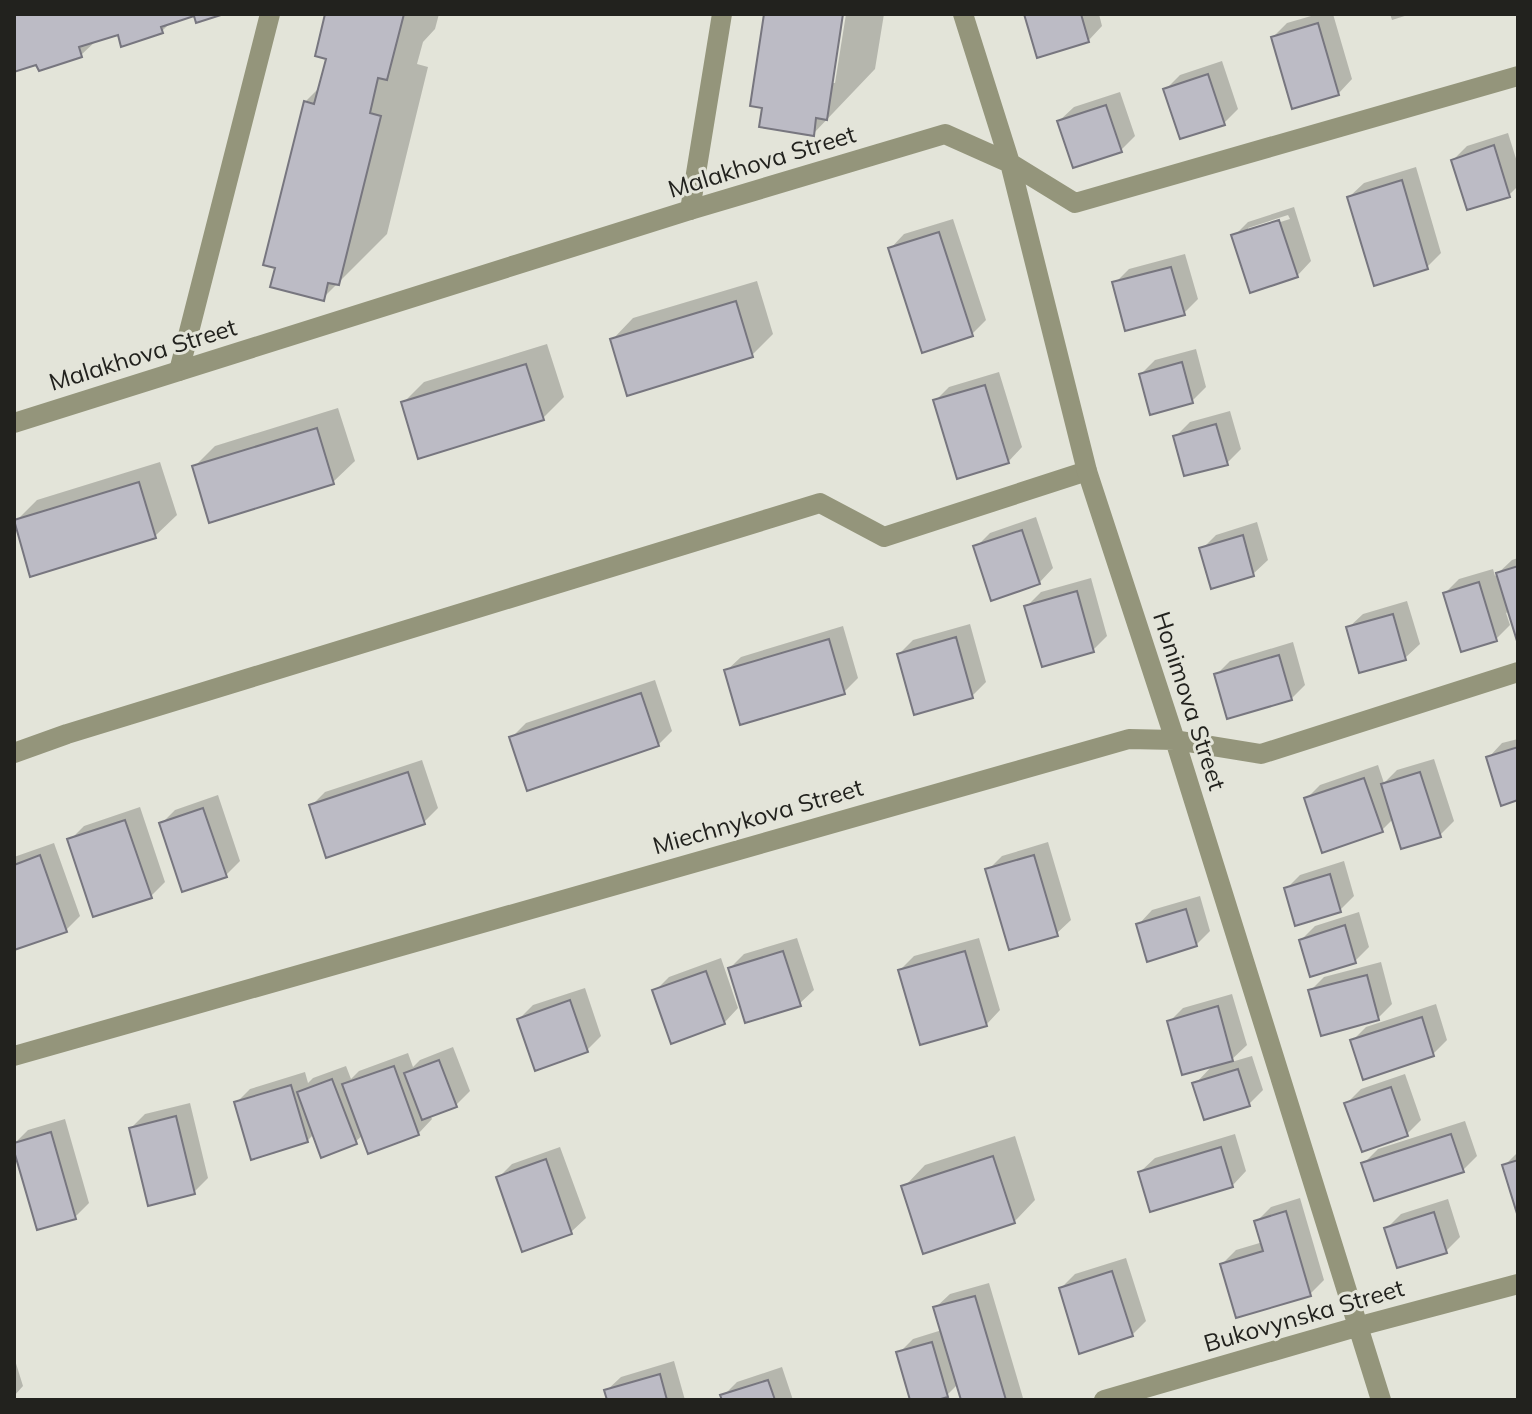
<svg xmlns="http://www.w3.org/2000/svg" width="1532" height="1414" font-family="Mulish,sans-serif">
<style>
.shadow{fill:#0003;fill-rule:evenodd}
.building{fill:#bcbbc5;stroke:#77767f;stroke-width:2}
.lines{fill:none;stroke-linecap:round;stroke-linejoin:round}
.lane{stroke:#94957b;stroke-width:20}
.street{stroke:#94957b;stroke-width:20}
.labels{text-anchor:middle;stroke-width:6;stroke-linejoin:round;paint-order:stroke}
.street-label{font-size:24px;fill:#22221e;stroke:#e3e4d9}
</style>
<rect width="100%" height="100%" fill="#e3e4d9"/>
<path class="shadow" d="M14,14H195L172,21L162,31L119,33L97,40L81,55L38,62L14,69Z
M327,14H439L435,29L423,42L417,64L428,67L387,234L323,298L305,102L321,86L328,58Z
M766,14H841L831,83H835L846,14H884L875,69L813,134L764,106Z
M1026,14H1099L1102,26L1088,41Z
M1318,14H1333L1352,79L1338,94L1273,37L1287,23Z
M1390,14H1411L1392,20Z
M1222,61L1238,109L1224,123L1166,89L1180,75Z
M1120,92L1135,136L1121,150L1059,121L1074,107Z
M1508,133L1518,165V186L1509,195L1453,160L1467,146Z
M1416,167L1441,253L1427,267L1349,197L1364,183Z
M1294,207L1311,261L1297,276L1234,236L1248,222ZM1288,215L1290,219L1248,232V228Z
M953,219L986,320L972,334L890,249L904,234Z
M1185,254L1198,299L1184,313L1115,283L1129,269Z
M757,281L773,334L752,355L612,340L633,318Z
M547,344L564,397L543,418L403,403L424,382Z
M1196,349L1206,387L1192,401L1141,374L1155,360Z
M999,372L1022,447L1008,462L935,401L949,387Z
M338,408L355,461L333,482L194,467L215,446Z
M1230,411L1241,449L1227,463L1176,436L1190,422Z
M160,462L177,515L155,536L16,521L37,500Z
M1036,517L1053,568L1039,583L976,547L990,533Z
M1257,522L1268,560L1253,574L1202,549L1216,535Z
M1518,558V636L1510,611L1506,613L1510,625L1496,639L1445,593L1459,579L1493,569L1495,576L1512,560Z
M1091,578L1107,636L1093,650L1027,606L1041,592Z
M1407,601L1420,644L1405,658L1360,670L1348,628L1363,614Z
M970,624L986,682L972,696L899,654L913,640Z
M843,626L858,678L844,692L726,671L741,657Z
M1293,642L1305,685L1291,699L1216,675L1230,661Z
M655,680L672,731L658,745L512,737L526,723Z
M1518,739V798L1488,758L1502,743Z
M1434,759L1454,821L1440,835L1394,818L1381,831L1306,799L1320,785L1378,765L1384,783L1397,770Z
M422,760L438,808L424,822L311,806L325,792Z
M218,795L240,861L226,875L161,824L175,810Z
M140,807L165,882L151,896L70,840L84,826Z
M1048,842L1071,920L1056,934L988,870L1002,856Z
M54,843L80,916L66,930L14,948V857Z
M1344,861L1354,896L1340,910L1286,889L1300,875Z
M1200,896L1210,931L1196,945L1138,925L1152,910Z
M1359,912L1369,947L1355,961L1301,940L1315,926Z
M797,938L814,990L799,1004L730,968L744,954Z
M979,938L1000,1010L986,1025L900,970L914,956Z
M721,958L738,1008L724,1023L655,991L669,977Z
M1381,962L1392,1004L1378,1018L1310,991L1324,977Z
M585,988L601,1036L587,1050L519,1019L533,1005Z
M1232,994L1247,1045L1228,1063L1252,1056L1263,1090L1249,1104L1195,1084L1214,1064L1169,1022L1183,1008Z
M1436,1004L1447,1040L1433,1054L1352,1041L1366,1027Z
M453,1047L470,1091L456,1105L430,1115L432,1119L418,1134L363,1135L355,1142L314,1134L307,1141L236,1103L250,1089L305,1072L308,1083L313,1078L346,1066L351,1079L359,1071L408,1053L413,1067L420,1060Z
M1405,1074L1421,1120L1407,1134L1347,1103L1361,1089Z
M190,1103L208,1178L194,1192L131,1128L145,1114Z
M65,1119L89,1203L75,1217L14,1144L28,1130Z
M1465,1121L1477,1156L1462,1171L1364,1163L1378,1149Z
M1235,1134L1246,1171L1232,1186L1140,1172L1155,1158Z
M1015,1136L1035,1200L1014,1222L904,1187L925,1165Z
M560,1147L586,1218L571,1232L498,1178L512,1164Z
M1518,1152V1211L1504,1166Z
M1300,1198L1324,1280L1310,1294L1222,1264L1236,1250L1263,1242L1257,1221L1271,1207Z
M1448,1199L1460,1237L1446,1251L1387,1228L1401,1214Z
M1126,1258L1146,1321L1132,1335L1061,1288L1075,1274Z
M989,1283L1023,1398L1021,1400H963L958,1384L947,1395L930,1400H912L899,1353L913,1339L942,1330L935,1308L950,1294Z
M14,1357L23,1386L14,1396Z
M674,1361L685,1400H609L606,1391L621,1377Z
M782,1367L793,1400H724L723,1396L737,1382Z"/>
<path class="building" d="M14,14H224L196,23L194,16L161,27L163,33L121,47L118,35L79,47L82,57L39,71L36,65L14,72Z
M325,14H404L387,80L378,78L370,113L381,116L339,285L328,283L324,301L270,287L275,268L263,265L304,101L314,104L326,59L315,56Z
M764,14H843L827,120L816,118L814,136L759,127L762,108L750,106Z
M1024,14H1081L1089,42L1037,58Z
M1318,23L1339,95L1292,109L1271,37Z
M1208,74L1225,125L1180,139L1163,89Z
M1106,105L1122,152L1073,168L1057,121Z
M1494,145L1510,197L1467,210L1451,160Z
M1402,180L1428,269L1374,286L1347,197Z
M1279,220L1298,277L1250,293L1231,235Z
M939,232L973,336L922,353L888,248Z
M1171,267L1185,315L1125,331L1112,282Z
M736,301L753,357L627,396L610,339Z
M1182,362L1193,403L1150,415L1139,374Z
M526,364L544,420L418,459L401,402Z
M985,385L1009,463L957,479L933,400Z
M1216,424L1228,465L1184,476L1173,436Z
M317,428L334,484L209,523L192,466Z
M139,482L156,538L30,577L14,520Z
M1022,530L1040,584L991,601L973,546Z
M1243,535L1254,576L1211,589L1199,548Z
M1518,566V641H1517L1496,573Z
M1479,582L1497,641L1461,652L1443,593Z
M1077,591L1094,652L1042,667L1024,606Z
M1393,614L1406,660L1359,673L1346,627Z
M956,637L973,698L914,715L897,654Z
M829,639L845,694L740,725L724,670Z
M1279,655L1292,700L1227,719L1214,674Z
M641,693L659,746L527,791L509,737Z
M1518,747V800L1501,806L1486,757Z
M408,772L425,824L326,858L309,805Z
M1420,772L1441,837L1401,849L1381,784Z
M1364,778L1383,832L1322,853L1304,798Z
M203,808L227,877L182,892L159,823Z
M125,820L152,898L93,917L67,839Z
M40,855L67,932L14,950V865Z
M1034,855L1058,936L1009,950L985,869Z
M1330,874L1341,912L1295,926L1284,888Z
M1186,909L1197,946L1147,962L1136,924Z
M1345,925L1356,963L1310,977L1299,940Z
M783,951L801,1006L745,1023L728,968Z
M965,951L987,1026L920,1045L898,970Z
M706,971L725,1024L671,1044L652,990Z
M1367,975L1379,1020L1321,1036L1308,990Z
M570,1000L588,1052L535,1071L517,1019Z
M1218,1006L1233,1061L1182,1075L1167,1021Z
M1422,1017L1434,1056L1363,1080L1350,1040Z
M439,1060L457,1107L422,1120L404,1073Z
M394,1066L419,1135L368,1154L342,1084Z
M1238,1069L1250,1106L1204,1120L1192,1083Z
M332,1079L357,1144L321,1158L297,1092Z
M291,1085L308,1142L251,1160L234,1102Z
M1391,1087L1408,1136L1362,1152L1344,1103Z
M176,1116L195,1194L148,1206L129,1128Z
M51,1132L76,1219L37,1230L14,1151V1143Z
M1451,1134L1464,1172L1374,1201L1361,1163Z
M1221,1147L1233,1187L1150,1212L1138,1172Z
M993,1156L1015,1223L923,1254L901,1186Z
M546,1159L572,1234L522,1252L496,1177Z
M1518,1160V1217L1502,1165Z
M1286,1211L1311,1296L1236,1318L1220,1264L1263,1251L1254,1221Z
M1434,1212L1447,1253L1397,1268L1384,1228Z
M1112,1271L1133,1336L1079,1354L1059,1288Z
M975,1296L1006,1400H961L933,1307Z
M932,1342L948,1397L937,1400H910L896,1352Z
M660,1374L667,1400H607L604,1390Z
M768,1380L775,1400H722L720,1395Z"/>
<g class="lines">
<path class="lane" d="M690,210L722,14
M179,371L270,14
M14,753L67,734L820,503L884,537L1087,471"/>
<path class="street" d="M963,14L1010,163L1087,471L1175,740L1381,1400
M14,423L690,210L945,134L1010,163L1075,203L1518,76
M14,1056L1129,739L1175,740L1261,754L1518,672
M1104,1400L1360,1326L1518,1284"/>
</g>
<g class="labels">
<g class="street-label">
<text transform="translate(762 162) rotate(-17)" y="8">Malakhova Street</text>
<text transform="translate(143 355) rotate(-17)" y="8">Malakhova Street</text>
<text transform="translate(1189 701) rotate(72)" y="8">Honimova Street</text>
<text transform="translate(758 817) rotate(-16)" y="8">Miechnykova Street</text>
<text transform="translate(1304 1316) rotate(-16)" y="8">Bukovynska Street</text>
</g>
</g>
<rect width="1532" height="1414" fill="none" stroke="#22221e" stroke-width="32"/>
</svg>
